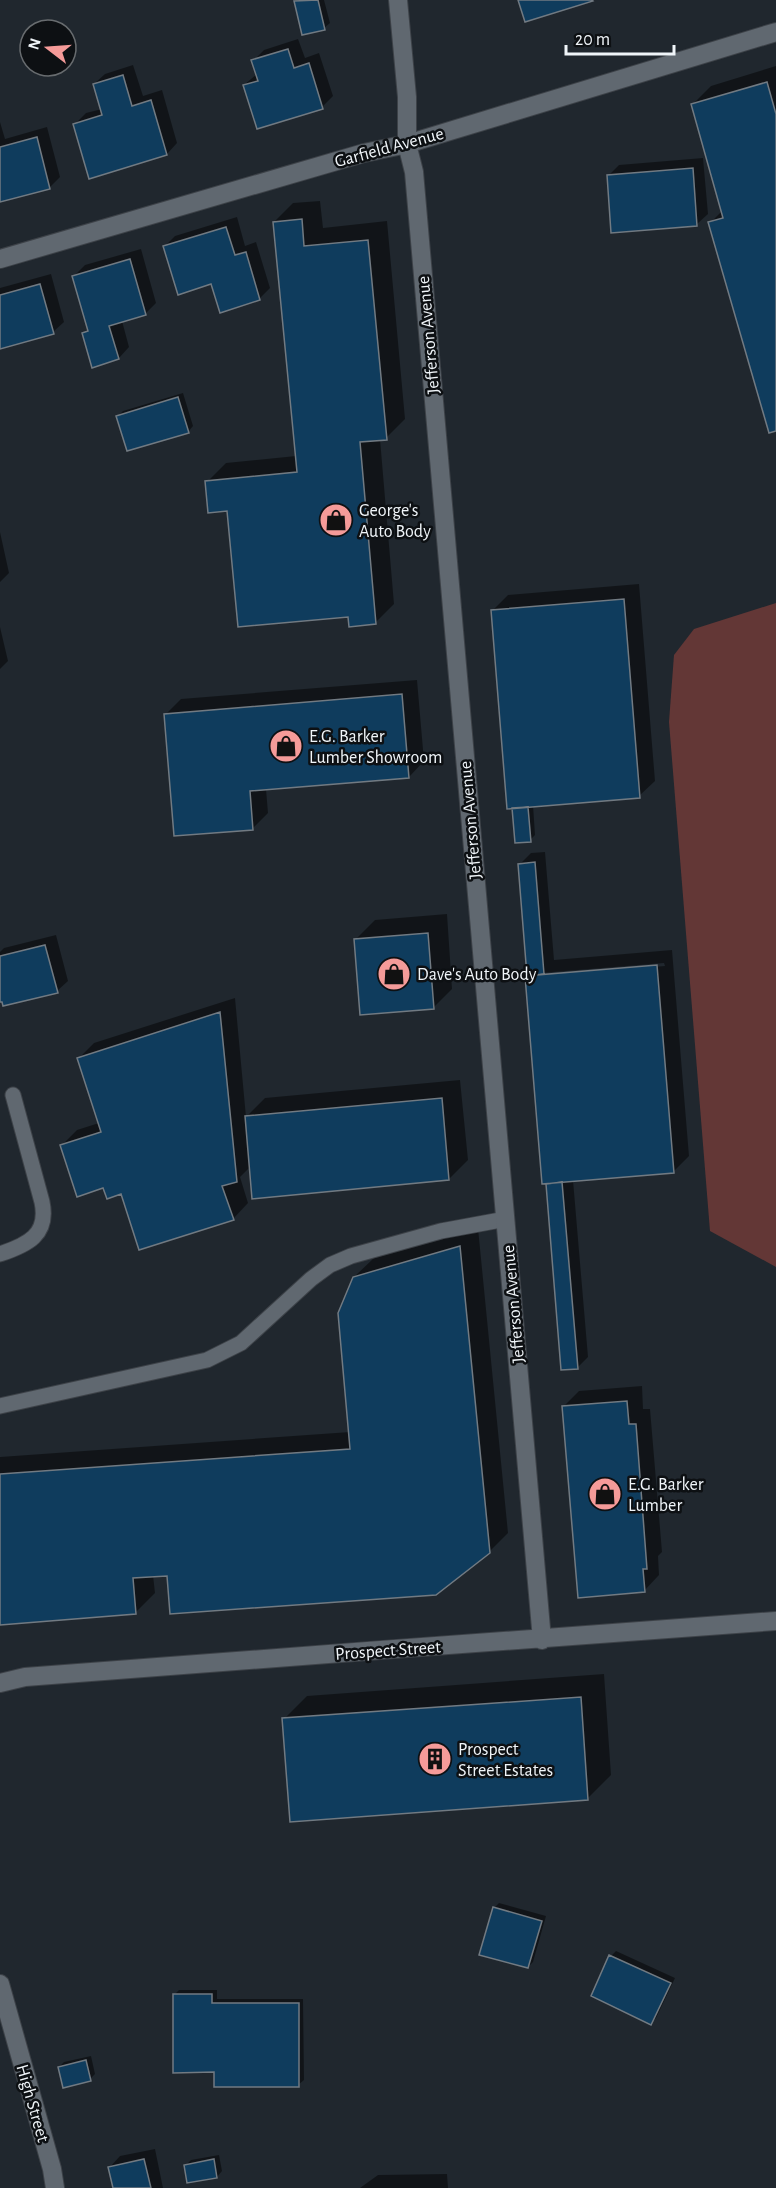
<svg xmlns="http://www.w3.org/2000/svg" width="776" height="2188" font-family="'Alegreya Sans',sans-serif">
<style>
.green{fill:#633736}
.shadow{fill:#0007;fill-rule:evenodd}
.building{fill:#0f3c5d;stroke:#717a82;stroke-width:1.5}
.lines{fill:none;stroke-linecap:round;stroke-linejoin:round}
.lane-casing{stroke:#3d4248;stroke-width:17}
.street-casing{stroke:#3d4248;stroke-width:20}
.lane{stroke:#606870;stroke-width:15}
.street{stroke:#606870;stroke-width:18}
.labels{text-anchor:middle;stroke-width:5;stroke-linejoin:round;paint-order:stroke}
.street-label{font-size:18px;fill:#f0f5f9;stroke:#0d1013}
.poi-label{font-size:18px;fill:#f0f5f9;stroke:#0d1013;text-anchor:start}
</style>
<rect width="100%" height="100%" fill="#20272e"/>
<path class="green" d="M776,603V1267L710,1231L669,722L674,655L694,629Z"/>
<path class="shadow" d="M297,0H324L330,23L324,28L296,1Z
M298,39L305,58L319,53L333,96L322,107L244,85L257,74L253,61L264,50Z
M133,65L143,96L162,90L177,143L167,154L75,124L86,113L102,109L94,84L105,74Z
M776,66V429L710,223L723,210L692,105L711,86Z
M0,122L5,139L47,127L60,177L50,187L0,200Z
M703,158L708,214L697,224L608,176L619,165Z
M320,201L323,228L387,221L405,419L386,438L380,439L394,604L375,623L349,615L228,509L207,482L226,463L296,456L274,222L293,203Z
M237,217L245,246L256,242L270,288L259,299L212,282L165,246L175,236Z
M141,249L156,303L146,313L122,321L129,347L119,358L84,333L89,328L74,276L85,265Z
M51,274L64,322L53,332L0,348V288Z
M183,393L193,426L188,432L118,416L123,411Z
M0,532L9,573L0,582Z
M639,584L655,781L639,796L533,805L535,835L530,840L493,610L508,595Z
M0,627L8,661L0,669Z
M417,680L424,761L409,777L266,789L268,813L253,828L165,715L181,699Z
M545,852L554,960L672,950L689,1156L674,1171L573,1180L588,1357L577,1368L548,1184L550,1182L528,975L520,864L531,853ZM664,963L665,966L541,976V973Z
M447,914L452,989L433,1008L356,939L375,920Z
M56,935L68,981L57,991L0,1001V952L4,948Z
M235,998L246,1117L265,1098L460,1080L468,1160L449,1179L251,1166L240,1177L248,1203L233,1219L121,1192L104,1186L62,1145L77,1130L99,1123L79,1058L94,1043Z
M478,1228L508,1533L489,1552L153,1575L155,1593L136,1612L0,1624V1457L350,1432L354,1277L374,1258Z
M642,1386L643,1409H650L662,1552L658,1556L659,1575L644,1591L564,1406L579,1391Z
M604,1674L611,1775L587,1799L284,1719L307,1696Z
M499,1903L546,1916L533,1962L528,1967L494,1908Z
M616,1951L675,1978L656,2018L651,2023L611,1956Z
M179,1990H217V1999H303L304,2080L298,2085L216,2071L174,1995Z
M91,2056L95,2074L90,2079L59,2067L64,2062Z
M155,2149L163,2188H114L110,2167L120,2156Z
M219,2155L222,2171L217,2177L186,2165L191,2160Z
M447,2174L448,2188H360L378,2175Z"/>
<path class="building" d="M318,0L325,30L302,35L294,1Z
M518,0H592L593,1L525,22Z
M288,49L294,68L309,63L323,109L257,129L243,85L258,81L251,60Z
M123,75L132,106L151,100L167,155L89,179L73,124L102,115L93,84Z
M767,82L776,114V431L769,433L708,222L723,218L691,104Z
M37,137L50,189L0,202V147Z
M693,168L697,226L611,233L607,175Z
M302,219L304,246L368,240L387,440L360,442L376,624L349,627L348,617L238,627L227,511L208,513L205,481L297,472L273,222Z
M226,227L235,255L246,252L260,300L220,313L211,284L178,295L163,246Z
M130,259L146,315L109,326L119,359L92,368L82,333L88,331L72,276Z
M40,284L54,334L0,349V295Z
M178,397L189,433L127,451L116,416Z
M624,599L640,798L507,809L491,610Z
M402,694L409,778L250,791L253,830L174,836L164,714Z
M528,807L531,842L515,843L512,808Z
M535,862L544,974L527,976L518,864Z
M428,933L434,1009L360,1015L354,939Z
M45,945L58,993L3,1006L2,1002H0V956Z
M657,965L674,1173L542,1184L525,976Z
M220,1012L237,1182L222,1186L234,1220L139,1250L121,1194L107,1199L103,1188L77,1197L60,1145L101,1132L77,1058Z
M442,1098L449,1180L252,1199L245,1116Z
M562,1182L578,1369L561,1370L546,1184Z
M460,1246L490,1553L436,1595L170,1614L167,1576L133,1578L136,1614L0,1625V1474L350,1449L338,1313L353,1277Z
M627,1401L629,1424H636L647,1569H643L645,1592L578,1598L562,1406Z
M581,1697L588,1800L290,1822L282,1718Z
M493,1907L542,1921L528,1968L479,1955Z
M609,1955L671,1983L651,2025L591,1996Z
M173,1994H212V2003H299V2087H214V2072L173,2073Z
M86,2060L91,2081L63,2088L58,2067Z
M144,2159L151,2188H113L108,2167Z
M214,2159L217,2178L187,2183L184,2165Z"/>
<g class="lines">
<g class="lane-casing">
<path id="lane" d="M0,1254C27,1245 49,1235 42,1202L13,1095
M0,1406L207,1360L241,1343L311,1279L330,1265L351,1256L441,1231L506,1219"/>
</g>
<g class="street-casing">
<path id="street" d="M398,0L407,97V144L414,172L542,1640
M0,259L364,153L407,144L776,32
M0,1683L25,1677C275,1657 526,1640 776,1621
M0,1984L52,2169L55,2188"/>
</g>
<use href="#lane" class="lane"/>
<use href="#street" class="street"/>
</g>
<defs>
<g id="shop-disc" transform="scale(1.725)"><circle r="9.5" fill="#f59b99" stroke="#0d1013"/><path d="M-5-2.5h2.3a2.7 3.5 0 0 1 5.4 0H5L5.5 6h-11ZM-1.5-2.5h3a1.5 2.3 0 0 0-3 0Z" fill="#111"/></g>
<g id="building-disc" transform="scale(1.725)"><circle r="9.5" fill="#f59b99" stroke="#0d1013"/><path d="M-4-6H4V6H1V3H-1V6H-4ZM-2.5-4.3h1.7v1.8h-1.7ZM.8-4.3h1.7v1.8H.8ZM-2.5-1h1.7V.8h-1.7ZM.8-1h1.7V.8H.8Z" fill="#111"/></g>
</defs>
<g fill-rule="evenodd">
<use href="#shop-disc" x="336" y="520"/>
<use href="#shop-disc" x="286" y="746"/>
<use href="#shop-disc" x="394" y="974"/>
<use href="#shop-disc" x="605" y="1494"/>
<use href="#building-disc" x="435" y="1759"/>
</g>
<g class="labels">
<g class="street-label">
<text transform="translate(389 147) rotate(-15)" y="6">Garfield Avenue</text>
<text transform="translate(428 335) rotate(-95)" y="6">Jefferson Avenue</text>
<text transform="translate(470 820) rotate(-95)" y="6">Jefferson Avenue</text>
<text transform="translate(513 1304) rotate(-95)" y="6">Jefferson Avenue</text>
<text transform="translate(388 1650) rotate(-4)" y="6">Prospect Street</text>
<text transform="translate(33 2103) rotate(74)" y="6">High Street</text>
</g>
<g class="poi-label">
<text x="359" y="516">George's<tspan x="359" dy="21">Auto Body</tspan></text>
<text x="309" y="742">E.G. Barker<tspan x="309" dy="21">Lumber Showroom</tspan></text>
<text x="417" y="980">Dave's Auto Body</text>
<text x="628" y="1490">E.G. Barker<tspan x="628" dy="21">Lumber</tspan></text>
<text x="458" y="1755">Prospect<tspan x="458" dy="21">Street Estates</tspan></text>
</g>
</g>
<g transform="translate(48 48) rotate(287)"><circle r="28" fill="#0d1013" stroke="#686c6f" stroke-width="1.5"/>
<path d="M0-4.5L10 22L0 15L-10 22Z" fill="#f59b99"/>
<text y="-9" font-size="16" font-weight="bold" text-anchor="middle" fill="#f0f5f9">N</text>
</g>
<path d="M566 45v9h108v-9" fill="none" stroke="#f0f5f9" stroke-width="3"/>
<text x="575" y="45" font-size="18" fill="#f0f5f9" stroke="#0d1013" stroke-width="4.5" paint-order="stroke">20 m</text>
</svg>
